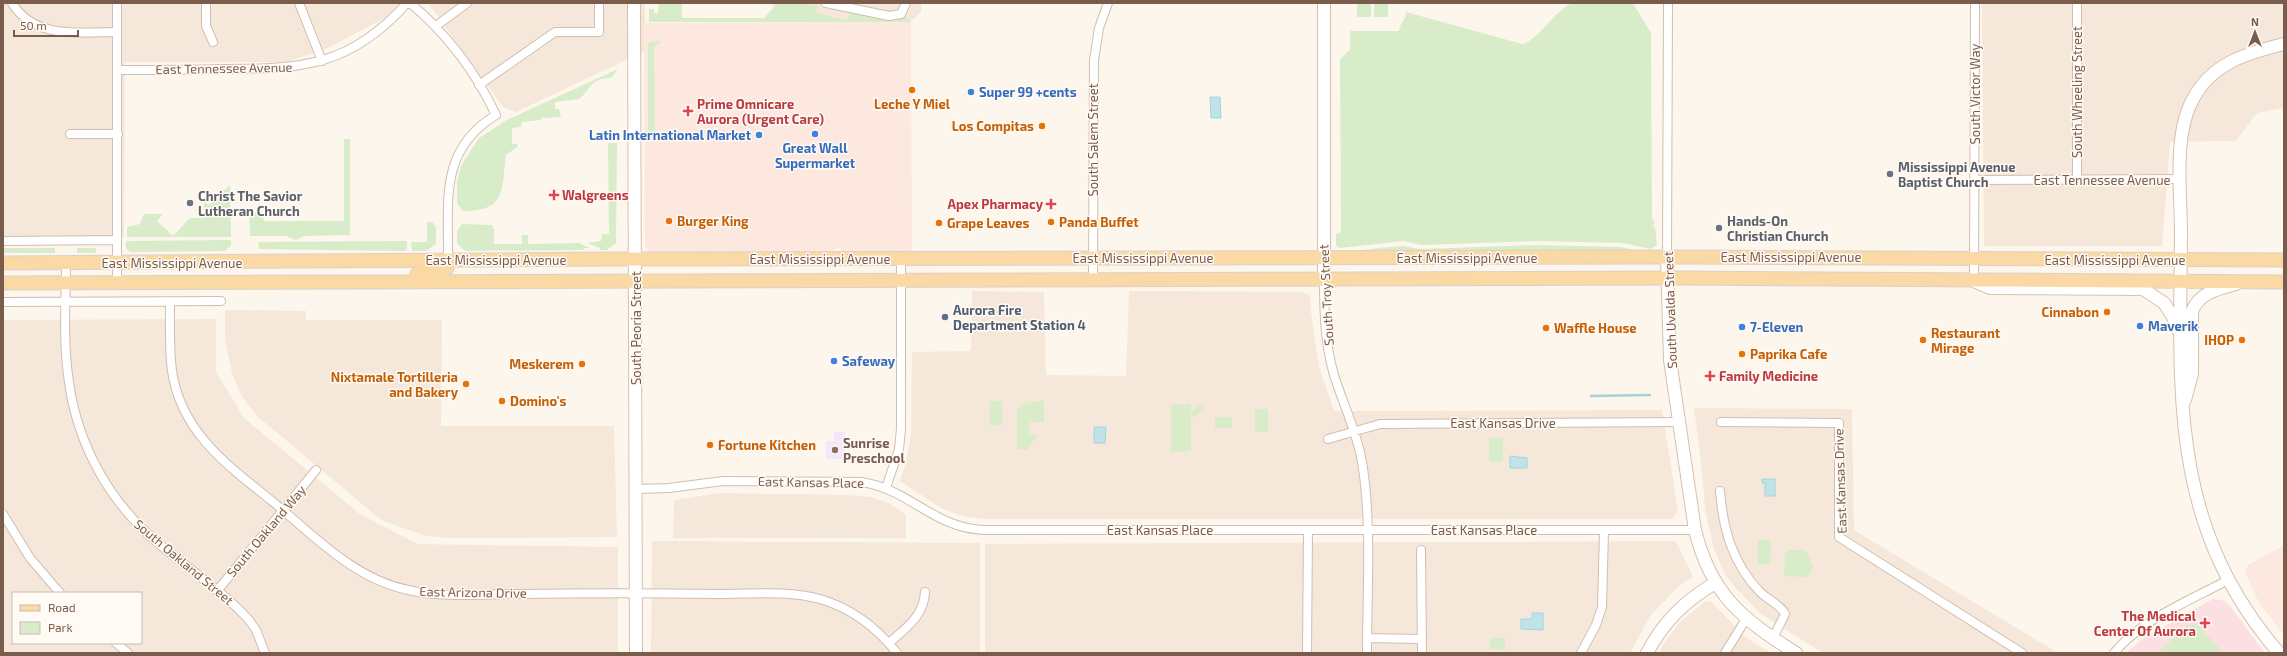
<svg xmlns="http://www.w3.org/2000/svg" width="2287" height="656" font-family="'Exo 2',sans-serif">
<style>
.residential{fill:#f5e8da;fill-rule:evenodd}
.commercial{fill:#fde8e0}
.education{fill:#f3e8fa}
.medical{fill:#fbdfe3}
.green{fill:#d8ecc9}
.water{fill:#bfe3e8;stroke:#a5d3da}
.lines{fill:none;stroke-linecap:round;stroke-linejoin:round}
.stream{stroke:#a5d3da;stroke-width:2.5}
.street-casing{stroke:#d1beb0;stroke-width:10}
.secondary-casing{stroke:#d6c0b0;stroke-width:14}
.primary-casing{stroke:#dad1cd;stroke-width:15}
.street{stroke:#fff;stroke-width:8}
.secondary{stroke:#fff;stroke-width:12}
.primary{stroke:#fbd9a5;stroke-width:13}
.food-dot{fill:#e8710a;stroke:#fffaf3;stroke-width:1.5}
.shop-dot{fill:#3f7fe0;stroke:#fffaf3;stroke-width:1.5}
.health-dot{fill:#e0444e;stroke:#fffaf3;stroke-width:1.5}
.worship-dot{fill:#6b7280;stroke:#fffaf3;stroke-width:1.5}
.service-dot{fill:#5c6f8a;stroke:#fffaf3;stroke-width:1.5}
.education-dot{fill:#8d6e63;stroke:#fffaf3;stroke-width:1.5}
.labels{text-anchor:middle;stroke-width:3;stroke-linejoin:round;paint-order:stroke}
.street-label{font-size:13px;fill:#7a5c4d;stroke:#fffaf3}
.shop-label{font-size:13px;font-weight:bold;fill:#366cbe;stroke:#fffaf3;text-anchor:start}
.health-label{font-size:13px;font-weight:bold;fill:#be3a42;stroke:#fffaf3;text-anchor:start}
.food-label{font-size:13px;font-weight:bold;fill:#c56008;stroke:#fffaf3;text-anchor:start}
.worship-label{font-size:13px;font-weight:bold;fill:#5b616d;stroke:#fffaf3;text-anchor:start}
.service-label{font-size:13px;font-weight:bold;fill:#4e5e75;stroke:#fffaf3;text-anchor:start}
.education-label{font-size:13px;font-weight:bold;fill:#785e54;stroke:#fffaf3;text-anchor:start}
</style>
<rect width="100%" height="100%" fill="#fdf6ec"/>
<path class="residential" d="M3,3H413L324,50L286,62H125L124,237L3,236Z
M428,3H645V51L516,112L503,107Z
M773,3H921V12L911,21L774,22Z
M1982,3H2284V108L2257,113L2236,141L2170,142L2162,246H1984Z
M972,291L1044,292L1046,375L1126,376L1129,291L1302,292L1310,295L1311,312L1319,367L1334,411L1662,410L1678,511L1672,519H983L962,516L941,508L900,481L905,466L911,434L912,352L971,351Z
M225,310L306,311V320H442L441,426H614L617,537L450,538L427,536L402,528L380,519L257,416L242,397L232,374L225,339Z
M216,319V372L244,418L361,515L418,544L618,547V653H3V320ZM13,593H141V643H13Z
M1694,408L1852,409L1854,530L2058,653H1823L1761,614L1734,586L1725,574L1714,549L1705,510L1702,470Z
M720,493L848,495L870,497L889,503L906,515V538H673L674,500Z
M652,541L980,543V653H651Z
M1676,541L1693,577L1680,585L1650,616L1630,653H985V544Z
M1706,601L1712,602L1744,636L1771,653H1659L1664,643L1681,621Z"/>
<path class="commercial" d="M911,22L912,253H842L841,248L834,249L833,253H726L725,251H714V253H654L647,250L645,246L644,23Z
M2284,545V635L2259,603L2245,573L2248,565Z"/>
<path class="education" d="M834,432H845V459H826V441H834Z"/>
<path class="medical" d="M2213,599L2225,601L2230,606L2265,653H2126L2145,637Z"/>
<path class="green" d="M659,3L682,4V18H764L776,5V3H798L818,6L816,13L848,20L850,13L892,20L905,17L912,22H649V9H654V13H658Z
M1572,3H1633L1651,33L1652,218L1655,223L1652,226L1655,227L1657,245L1651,249L1623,243L1537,241L1421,245L1403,241L1340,248L1336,246V234L1341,232L1340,59L1350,50V31H1399C1399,24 1406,21 1406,12L1522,44C1538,41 1552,13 1572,3Z
M1357,4H1371V17H1357Z
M1374,4H1388V17H1374Z
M660,40V43L654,47L655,132L648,133V43Z
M618,69L611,78C588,79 593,88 579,99L555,102V109H559L561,117L542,118L541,120L522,122L521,127L512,128V144H518L517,147L506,155C501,191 507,211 463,211L457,203V181L462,164L479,138L507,120Z
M344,139H350V235L304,236L296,240L286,236H250L249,213H262L264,221H344Z
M608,143H617L616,243L608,249L609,250H600V248L587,243L601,241L602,234H609Z
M230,185L231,237H127V227L140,224L144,214H163L157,221L173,236L190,218H204V202L209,205Z
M427,222H432L436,227V244L426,251H412L411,242H427Z
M462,224L492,225L494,229V244H522V235H528V244L579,243L590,248H584V250L465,251L457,243V231Z
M231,240V246L225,251L130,252L126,248V241Z
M407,241V249L405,251L259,249L258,242Z
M1536,245L1621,247L1638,251L1422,252L1421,250L1420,251L1349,252C1367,249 1385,247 1403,246C1408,246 1415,249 1421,249Z
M3,248H55V253H3Z
M77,248H95L97,250L95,253H77Z
M1044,400V422H1030L1029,433L1037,436L1027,450L1017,449V410L1025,404Z
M990,401H1002V425H990Z
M1191,404V413L1199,404L1204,408L1195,417L1191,414V451L1171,452V405Z
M1255,409H1268V432H1255Z
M1215,417H1232V428H1215Z
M1489,438H1503V462H1489Z
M1758,540H1771L1770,565L1758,564Z
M1789,550H1804L1808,554L1813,567L1807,577L1784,576L1785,554Z
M2197,624L2224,653H2158L2186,626Z
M1490,638H1505V649H1490Z"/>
<path class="water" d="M1210,97H1220L1221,118H1211Z
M1094,427H1106L1105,443H1094Z
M1510,456L1527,458V468H1510Z
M1762,479H1775V496H1765V483H1762Z
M1532,613H1543V630L1521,629V619H1532Z"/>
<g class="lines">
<path class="stream" d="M1591,396L1650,395"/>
<g class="street-casing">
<path id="street" d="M12,3C35,40 80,32 117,32
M117,3V283
M206,3V26L213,42
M299,3L322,61
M410,3C446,33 476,73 496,115C438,150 449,202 448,260
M826,3L889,16L901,14L906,3
M2077,3V180
M436,26L467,3
M117,70C153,70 188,70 224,69C303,69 351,66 407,3
M479,85L555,32H599V3
M70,134H118
M1975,180L2181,179
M3,241L117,240
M1667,257L1668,3
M66,263C66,300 63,338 68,375C75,437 104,494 150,536C182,565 220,588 249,620L256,630L265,653
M1093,279L1094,60L1099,28L1108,3
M1324,279C1324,312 1325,344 1334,375C1343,404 1357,432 1362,462C1372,521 1367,593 1367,653
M1974,281L1975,3
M3,302L221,301
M170,302C170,325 169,348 172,371C181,432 227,465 272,501C313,535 354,579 408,590C444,598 482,594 518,594C585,593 652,593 719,594C752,594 788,590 820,599C851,608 877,628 897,653
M1721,422L1839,423V537L2022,653
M1328,439L1380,424L1680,422
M886,488L899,449L901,429V259
M637,489L669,488L723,481L861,482C910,489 933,528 984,530H1695
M1720,491C1723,530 1733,564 1760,592C1767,599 1782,606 1785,614L1773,638
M3,514L30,558L60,593
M1421,550L1422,653
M217,591L316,470
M1367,638L1420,639
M116,643L128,653
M889,643C906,628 924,616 925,592
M1307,653L1308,530
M1581,653L1596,625L1602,607L1604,530
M1725,653L1746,619
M2114,653C2142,619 2189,601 2228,580"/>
</g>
<g class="secondary-casing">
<path id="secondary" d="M634,3L636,653
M1667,257L1670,360L1695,530C1711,595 1742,619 1796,653
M1324,279V3
M1974,281L1990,288L2143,289L2164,303L2173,317L2178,330
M2185,400L2192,374V311C2200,292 2218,289 2236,284
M1647,653C1664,621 1685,601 1715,583
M2279,653C2168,524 2180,391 2181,233C2181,193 2173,135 2193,99C2212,63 2247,53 2284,44"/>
</g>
<g class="primary-casing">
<path id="primary" d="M3,263L614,259L1679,257L2284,260
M417,274L438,272L447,268L448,260
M3,283L1680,278L2284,282"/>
</g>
<use href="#street" class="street"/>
<use href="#secondary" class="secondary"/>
<use href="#primary" class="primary"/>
</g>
<g class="food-dot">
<circle cx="912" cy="90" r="4"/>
<circle cx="1042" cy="126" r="4"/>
<circle cx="669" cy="221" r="4"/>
<circle cx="1051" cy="222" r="4"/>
<circle cx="939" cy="223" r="4"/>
<circle cx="2107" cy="312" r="4"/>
<circle cx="1546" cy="328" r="4"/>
<circle cx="1923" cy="340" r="4"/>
<circle cx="2242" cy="340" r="4"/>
<circle cx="1742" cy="354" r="4"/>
<circle cx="582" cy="364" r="4"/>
<circle cx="466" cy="384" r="4"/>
<circle cx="502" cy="401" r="4"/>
<circle cx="710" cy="445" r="4"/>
</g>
<g class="shop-dot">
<circle cx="971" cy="92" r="4"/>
<circle cx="815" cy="134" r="4"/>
<circle cx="759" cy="135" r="4"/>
<circle cx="2140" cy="326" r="4"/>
<circle cx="1742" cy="327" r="4"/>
<circle cx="834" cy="361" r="4"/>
</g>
<g class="health-dot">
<path d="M686 105h4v4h4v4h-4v4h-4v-4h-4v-4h4z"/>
<path d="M552 189h4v4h4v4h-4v4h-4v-4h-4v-4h4z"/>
<path d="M1049 198h4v4h4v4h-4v4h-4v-4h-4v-4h4z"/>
<path d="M1708 370h4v4h4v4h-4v4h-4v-4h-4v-4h4z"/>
<path d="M2203 617h4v4h4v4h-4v4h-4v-4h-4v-4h4z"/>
</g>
<g class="worship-dot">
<circle cx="1890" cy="174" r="4"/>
<circle cx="190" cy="203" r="4"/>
<circle cx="1719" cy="228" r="4"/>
</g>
<circle class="service-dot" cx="945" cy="317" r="4"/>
<circle class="education-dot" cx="835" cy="450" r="4"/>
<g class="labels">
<g class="street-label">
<text transform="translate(224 68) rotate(-1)" y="5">East Tennessee Avenue</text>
<text transform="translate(2077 92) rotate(-90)" y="5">South Wheeling Street</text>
<text transform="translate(1975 94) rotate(-90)" y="5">South Victor Way</text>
<text transform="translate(1093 140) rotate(-90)" y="5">South Salem Street</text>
<text x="2102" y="185">East Tennessee Avenue</text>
<text x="1791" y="262">East Mississippi Avenue</text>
<text x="1143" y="263">East Mississippi Avenue</text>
<text x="1467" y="263">East Mississippi Avenue</text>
<text x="820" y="264">East Mississippi Avenue</text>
<text x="496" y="265">East Mississippi Avenue</text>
<text x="2115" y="265">East Mississippi Avenue</text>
<text x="172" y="268">East Mississippi Avenue</text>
<text transform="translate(1326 295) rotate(-93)" y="5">South Troy Street</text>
<text transform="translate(1670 310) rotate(-92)" y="5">South Uvalda Street</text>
<text transform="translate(636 328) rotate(-90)" y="5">South Peoria Street</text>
<text x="1503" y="428">East Kansas Drive</text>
<text transform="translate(1840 481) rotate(-92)" y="5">East Kansas Drive</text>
<text transform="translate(811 482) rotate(1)" y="5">East Kansas Place</text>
<text x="1160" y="535">East Kansas Place</text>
<text x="1484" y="535">East Kansas Place</text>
<text transform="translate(266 531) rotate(-50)" y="5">South Oakland Way</text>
<text transform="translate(184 562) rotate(40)" y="5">South Oakland Street</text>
<text transform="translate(473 592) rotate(1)" y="5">East Arizona Drive</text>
</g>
<g class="shop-label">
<text x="979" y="97">Super 99 +cents</text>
<text x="751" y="140" text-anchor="end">Latin International Market</text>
<text x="815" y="153" text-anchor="middle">Great Wall<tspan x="815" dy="15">Supermarket</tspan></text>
<text x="2148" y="331">Maverik</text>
<text x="1750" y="332">7-Eleven</text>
<text x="842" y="366">Safeway</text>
</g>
<g class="health-label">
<text x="697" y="109">Prime Omnicare<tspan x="697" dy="15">Aurora (Urgent Care)</tspan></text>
<text x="562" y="200">Walgreens</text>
<text x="1043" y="209" text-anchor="end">Apex Pharmacy</text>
<text x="1719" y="381">Family Medicine</text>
<text x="2196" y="621" text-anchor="end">The Medical<tspan x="2196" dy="15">Center Of Aurora</tspan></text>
</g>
<g class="food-label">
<text x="912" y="109" text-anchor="middle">Leche Y Miel</text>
<text x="1034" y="131" text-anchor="end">Los Compitas</text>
<text x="677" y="226">Burger King</text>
<text x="1059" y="227">Panda Buffet</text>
<text x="947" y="228">Grape Leaves</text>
<text x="2099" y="317" text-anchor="end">Cinnabon</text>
<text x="1554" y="333">Waffle House</text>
<text x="1931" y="338">Restaurant<tspan x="1931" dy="15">Mirage</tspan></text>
<text x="2234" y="345" text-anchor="end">IHOP</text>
<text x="1750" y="359">Paprika Cafe</text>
<text x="574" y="369" text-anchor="end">Meskerem</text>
<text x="458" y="382" text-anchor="end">Nixtamale Tortilleria<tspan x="458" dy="15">and Bakery</tspan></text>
<text x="510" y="406">Domino's</text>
<text x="718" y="450">Fortune Kitchen</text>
</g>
<g class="worship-label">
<text x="1898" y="172">Mississippi Avenue<tspan x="1898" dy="15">Baptist Church</tspan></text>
<text x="198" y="201">Christ The Savior<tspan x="198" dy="15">Lutheran Church</tspan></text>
<text x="1727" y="226">Hands-On<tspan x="1727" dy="15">Christian Church</tspan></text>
</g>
<g class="service-label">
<text x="953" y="315">Aurora Fire<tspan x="953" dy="15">Department Station 4</tspan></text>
</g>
<g class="education-label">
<text x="843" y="448">Sunrise<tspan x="843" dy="15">Preschool</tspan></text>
</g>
</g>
<rect width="2287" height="656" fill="none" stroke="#7a5c4d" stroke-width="8"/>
<rect x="12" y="592" width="130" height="52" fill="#fffaf3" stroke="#cabbb1"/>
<rect x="20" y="605" width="20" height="6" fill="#fbd9a5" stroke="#cabbb1"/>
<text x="48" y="612" font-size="12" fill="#7a5c4d">Road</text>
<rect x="20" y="622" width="20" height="12" fill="#d8ecc9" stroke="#cabbb1"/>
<text x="48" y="632" font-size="12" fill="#7a5c4d">Park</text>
<g transform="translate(2255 32)" stroke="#fffaf3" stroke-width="3" paint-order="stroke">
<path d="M0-3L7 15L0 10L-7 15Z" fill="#7a5c4d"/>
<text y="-6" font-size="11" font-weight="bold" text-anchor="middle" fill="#7a5c4d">N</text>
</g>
<path d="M14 30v6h64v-6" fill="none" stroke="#7a5c4d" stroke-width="2"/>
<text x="20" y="30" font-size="12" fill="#7a5c4d" stroke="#fffaf3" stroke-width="3" paint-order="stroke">50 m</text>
</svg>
